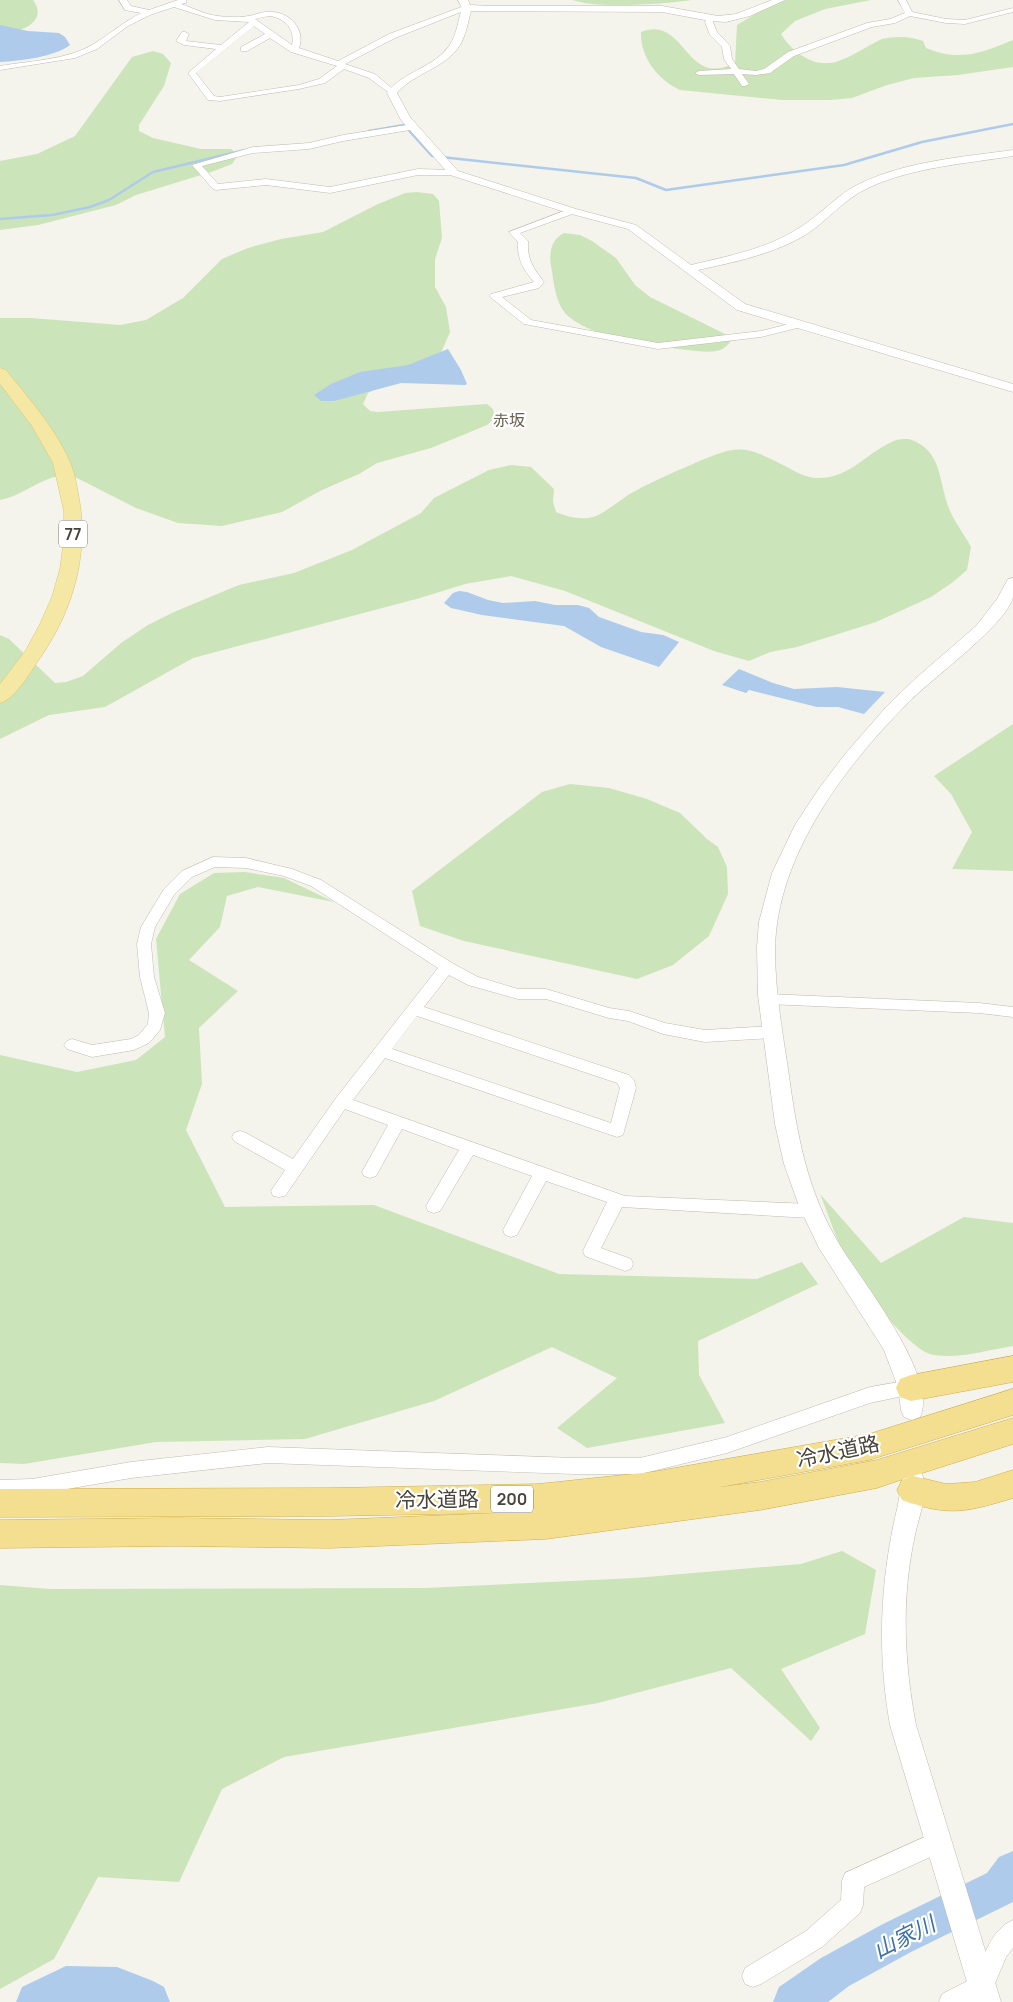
<svg xmlns="http://www.w3.org/2000/svg" width="1013" height="2002" font-family="Manrope,'Noto Sans JP',sans-serif">
<style>
.green{fill:#cce4b9}
.water{fill:#aecbeb}
.lines{fill:none;stroke-linecap:round;stroke-linejoin:round}
.stream{stroke:#aecbeb;stroke-width:2.5}
.river{fill:#aecbeb;fill-rule:evenodd}
.minor-casing{stroke:#bfbbaf;stroke-width:1}
.tertiary-casing{stroke:#bfbbaf;stroke-width:1}
.primary-casing{stroke:#dac774;stroke-width:1}
.trunk-casing{stroke:#d0ae4a;stroke-width:1}
.minor{fill:#fff;fill-rule:evenodd}
.tertiary{fill:#fff;fill-rule:evenodd}
.primary{fill:#f5e7a4;fill-rule:evenodd}
.trunk{fill:#f3df8f;fill-rule:evenodd}
.labels{text-anchor:middle;stroke-width:4.5;stroke-linejoin:round;paint-order:stroke}
.far-quarter-label{font-size:16px;fill:#6a6352;stroke:#fff}
.shield{fill:#fff;stroke:#7f7c75;stroke-width:1}
.shield-label{font-size:16px;font-weight:bold;fill:#48443a}
.near-street-label{font-size:21px;fill:#48443a;stroke:#fff}
.near-water-label{font-size:22px;font-style:italic;fill:#3c70ab;stroke:#fff}
</style>
<rect width="100%" height="100%" fill="#f4f3ec"/>
<path class="green" d="M0,0H33C50,23 17,33 0,35Z
M573,0H691C666,4 595,9 573,0Z
M786,0H871L825,9L795,21L781,34C792,52 813,68 836,62C852,57 867,46 882,39C895,36 910,36 923,41L926,48C960,62 981,53 1013,40V67L958,75L914,78L887,85L852,98L830,100H782L680,90C658,80 640,57 641,32C686,14 684,89 735,63L737,25L760,11Z
M153,51L163,54L171,63L164,86L139,125V131L153,138L201,149H231L238,155L232,164L214,171L136,195L116,205L38,225L0,230V161L37,154L75,136L132,57Z
M417,192L433,194L439,201L442,238L435,259V287L446,307L450,332L440,355L368,393L363,404L370,411L378,412L487,404L493,409L495,418L487,425L463,435L431,448L377,463L359,474L322,490L282,512L222,526L178,523L136,508L71,475C43,474 26,495 0,500V318H31L120,325L146,320L183,298L222,259L248,248L281,239L323,232L376,205L405,193Z
M564,233L580,235L592,241L616,258L635,285L650,297L725,334L731,341C727,346 723,350 716,351C698,355 617,339 598,332C588,329 576,323 568,316C555,304 554,282 551,266C549,252 551,240 564,233Z
M909,439C942,450 938,478 948,506C953,520 964,534 971,547L967,570L953,582L931,597L876,622L797,647L770,652L749,661L714,651L565,591L511,576L465,584L420,598L193,658L105,707L49,715L0,739V635L9,639L55,683L66,682L83,676L121,643L148,625L174,612L239,585L294,573L352,550L421,513L434,498L489,470L511,465L531,467L554,489L553,502L556,512C567,517 581,520 593,517C602,515 619,501 628,495C649,483 671,473 693,464C737,445 743,444 785,466C795,471 805,478 817,478C850,479 867,452 894,441C898,439 905,439 909,439Z
M1013,724V871L952,869L972,832L951,794L934,776Z
M570,784L609,788L647,799L680,813L707,839L718,847L727,867L728,894L709,936L673,965L637,979L464,941L420,926L412,891L542,792Z
M245,872L284,878L334,902L258,887L227,896L220,927L189,960L238,991L199,1028L202,1084L186,1130L225,1207L374,1205L559,1274L757,1279L802,1262L818,1284L698,1341L699,1375L725,1423L587,1448L557,1428L617,1378L552,1347L434,1401L305,1439L156,1442L24,1464L0,1463V1055L77,1072L136,1060L165,1037L156,939L180,894L214,873Z
M820,1194L881,1263L964,1217L1013,1223V1346C988,1350 959,1359 934,1355C909,1351 864,1289 851,1268C839,1249 829,1215 820,1194Z
M842,1551L876,1570L865,1634L781,1669L820,1728L811,1741L731,1668L598,1703L284,1757L222,1789L179,1882L98,1877L54,1959L0,1989V1585L50,1589L425,1588L635,1578L801,1564Z"/>
<path class="water" d="M0,25L28,31L59,33L65,37L70,45C54,57 20,61 0,62Z
M448,349L461,370L467,384L465,385L401,383L334,401H321L314,395L331,384L360,372L408,365Z
M459,591L467,592L488,600L503,603L535,601L555,605H578L589,608L599,617L641,632L663,635L679,642L659,667L601,647L564,626L482,615L451,608L444,603L453,593Z
M739,669L773,683L794,689L837,687L885,692L864,714L838,707H817L749,690L746,693L722,685Z"/>
<g class="lines">
<path class="stream" d="M369,131L404,125L432,156L636,178L666,190L844,165L922,142L1013,124
M0,219L52,215L90,207L109,200L153,172L245,150"/>
<path class="river" d="M1013,1851V1902L911,1952L849,1986L828,2002H773L779,1987L821,1958L883,1924L987,1873L999,1857Z
M66,1966L117,1967L153,1981L164,1987L170,2002H16L22,1987Z"/>
<g class="minor-casing">
<path id="minor" d="M119,0H127L131,6L149,10L178,0H186V3L181,4C193,8 206,15 218,16C227,17 240,18 248,16C256,15 263,11 271,12C289,12 306,29 299,48L338,61L389,34L464,6L471,8L395,38L345,64L375,74L395,91V95H392L369,78L344,69L325,83L299,89L220,101L208,100L188,73L216,49L184,45L176,41L182,32H185L189,34L186,41L221,45L249,22L215,20L174,7L150,15L128,26L97,49L75,58L0,70V66C29,61 66,60 92,45C109,35 123,22 141,13L125,10ZM269,16C284,17 296,30 292,45L255,19ZM254,26L265,34L241,47V51H247L270,38L291,52L337,66L319,79L299,85L220,97L214,96L196,73Z
M898,0H906L912,12L946,19L965,20L1013,8V12L965,24L946,23L910,16L895,23L872,27L794,56L770,73L756,75L742,74L749,84L745,86H742L734,74L699,75L695,73L699,71L731,69L724,59L722,47L710,35L705,22L708,16L715,18L713,22L717,32L730,46L732,59L739,69L756,71L764,69L788,52L867,23L890,19L905,13Z
M413,124L416,125V129L343,141L309,149L253,153L202,166L218,184L266,179L330,187L418,169L454,170L458,173L457,175H418L330,193L266,185L216,190L213,189L192,165L253,147L309,143L343,135Z
M572,208L577,211L575,213L520,233L528,241C527,259 533,268 544,282L539,288L502,297L531,320L658,343L761,331L797,322L802,325L801,327L761,337L658,349L524,324L489,296L491,294L534,282C523,269 517,259 518,242L509,232Z
M213,857L246,858L292,869L321,880L452,963L478,977L518,989H546L609,1008L629,1011L665,1023L705,1030L772,1026L777,1028L780,1032L777,1036L772,1038L705,1042L663,1034L628,1021L609,1018L546,999H518L468,985L449,975L424,1007L629,1075L634,1080L636,1088L623,1135L617,1137L611,1135L385,1058L353,1100L625,1196L810,1204L816,1206L818,1211L816,1216L810,1218L622,1207L601,1248L631,1259L633,1264L631,1269L625,1271L585,1256L583,1251L607,1202L546,1181L517,1235L511,1237L505,1235L503,1230L532,1176L473,1155L440,1211L434,1213L428,1211L426,1206L459,1150L402,1129L376,1176L370,1178L364,1176L362,1172L388,1125L345,1109L285,1196L279,1197L273,1196L271,1191L285,1170L234,1141L232,1137L234,1133L240,1131L246,1133L293,1159L336,1098L438,968L311,886L284,876L246,868L215,867L192,877L174,895L155,927L151,944L154,977L165,1013L160,1030L149,1043L134,1050L92,1057L67,1049L64,1045L67,1041L72,1039L92,1045L131,1039L139,1035L148,1024L149,1013L140,977L137,944L141,927L164,889L182,871ZM417,1016L617,1083L620,1088L611,1123L392,1049Z
M767,994L979,1003L1013,1007V1017L979,1013L767,1004L762,1003L760,999L762,995Z
M911,1380L917,1383L920,1388L917,1393L870,1403L727,1453L640,1474H574L268,1463L131,1478L32,1495L0,1496V1480L32,1479L131,1462L268,1447L574,1458H640L727,1437L870,1387Z
M938,1831L946,1834L949,1842L946,1850L864,1887L863,1905L860,1913L822,1947L761,1984L753,1987L745,1984L742,1976L745,1968L806,1931L841,1900L842,1881L845,1873Z
M1013,1920V1948L1006,1957L991,1993L973,2002H939L942,1994L975,1977C984,1957 991,1929 1013,1920Z"/>
</g>
<g class="tertiary-casing">
<path id="tertiary" d="M458,0H468L470,5L491,6H662L718,16L736,14L772,0H785L750,16L726,22L710,21L662,12L471,11C468,22 466,35 460,45C445,69 415,72 397,93L410,117L458,171L576,209L636,225L691,265C728,256 767,249 799,228C821,215 837,194 861,183C908,161 962,157 1013,150V156C964,164 913,167 868,188C844,199 828,220 807,234C774,254 735,262 698,270L745,304L1013,384V392L737,310L628,229L568,213L450,175L401,120L387,93C403,71 434,68 449,46C457,35 458,20 462,8Z
M1013,578C1013,584 1013,591 1013,597C1008,623 934,677 912,699C847,763 776,855 775,950C775,990 782,1029 788,1069C797,1134 806,1190 841,1247C862,1281 939,1378 920,1417L912,1420L904,1417L901,1410L898,1387L884,1350L819,1248L799,1206L784,1164L775,1124L758,995L757,947L759,922L772,873L795,825L820,787L846,753L887,706L915,679L976,626L997,599L1008,579Z
M913,1469L921,1472C930,1491 919,1515 915,1535C901,1598 904,1662 916,1725L1001,2002H973L890,1725C877,1652 880,1581 897,1509C900,1497 900,1483 905,1472Z"/>
</g>
<g class="primary-casing">
<path id="primary" d="M0,368L6,370C28,398 54,426 69,460C74,470 76,482 78,493C90,550 74,608 42,655C32,669 16,699 0,703V684L26,650L40,624L52,597L60,569L64,540V511L53,463L32,426L0,384Z"/>
</g>
<g class="trunk-casing">
<path id="trunk" d="M1013,1356V1382L911,1401L900,1397L896,1388L900,1379L911,1375Z
M1013,1389V1415L869,1460L720,1487L760,1482L877,1460L1013,1418V1444L913,1476L946,1484L975,1482L1013,1470V1498C967,1512 949,1517 902,1500L897,1490L902,1480L912,1476L877,1488L760,1510L546,1539L330,1548L175,1546L0,1548V1520L175,1518L330,1520L498,1513L331,1516L0,1517V1489L331,1488L538,1484L652,1472L869,1434Z"/>
</g>
<use href="#minor" class="minor"/>
<use href="#tertiary" class="tertiary"/>
<use href="#primary" class="primary"/>
<use href="#trunk" class="trunk"/>
</g>
<g class="labels">
<g class="far-quarter-label">
<text x="509" y="426">赤坂</text>
</g>
<g class="shield">
<rect x="59" y="520.5" width="28" height="27" rx="4"/>
<rect x="491" y="1485.5" width="42" height="27" rx="4"/>
</g>
<g class="shield-label">
<text x="73" y="540">77</text>
<text x="512" y="1505">200</text>
</g>
<g class="near-street-label">
<text transform="translate(838 1452) rotate(-12)" y="7">冷水道路</text>
<text transform="translate(437 1500) rotate(-1)" y="7">冷水道路</text>
</g>
<g class="near-water-label">
<text transform="translate(904 1937) rotate(-27)" y="8">山家川</text>
</g>
</g>
</svg>
